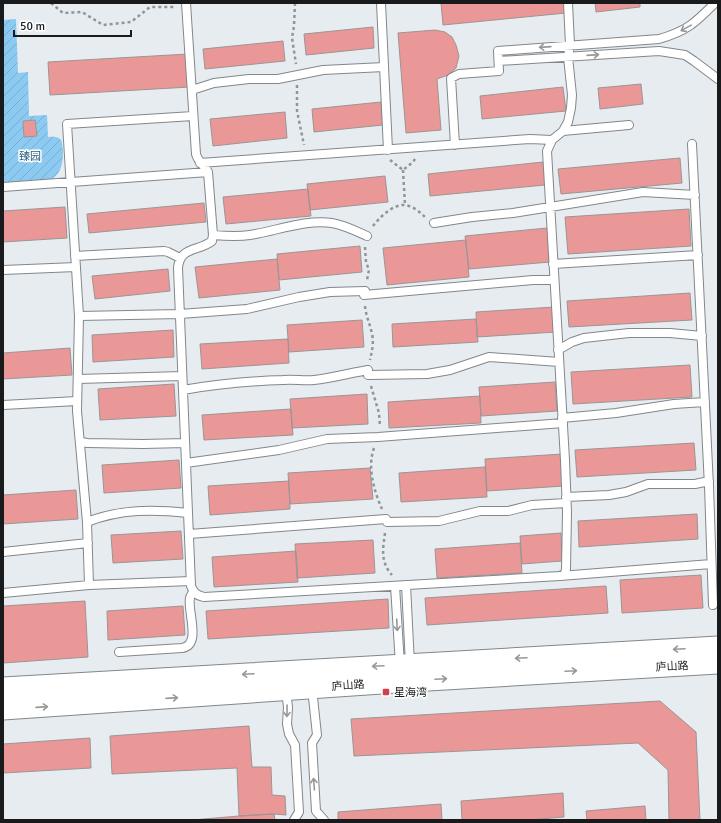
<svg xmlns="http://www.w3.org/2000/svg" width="721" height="823" font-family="Signika,'Noto Sans SC',sans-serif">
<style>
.garden{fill:url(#garden-furrows)}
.building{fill:#ea9797;stroke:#9c9595}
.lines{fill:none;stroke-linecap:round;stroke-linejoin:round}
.service-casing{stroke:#82878b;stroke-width:10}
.tertiary-casing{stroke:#82878b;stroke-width:23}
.path{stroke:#909597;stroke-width:2.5;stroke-dasharray:3 3;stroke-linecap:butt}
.service{stroke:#fff;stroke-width:8}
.tertiary{stroke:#fff;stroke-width:21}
.oneway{stroke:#979898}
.poi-dot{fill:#d0404e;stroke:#fff;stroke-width:1.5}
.labels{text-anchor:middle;stroke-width:3;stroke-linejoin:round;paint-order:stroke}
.park-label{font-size:11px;fill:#255e7d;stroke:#fff}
.street-label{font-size:11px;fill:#181a1b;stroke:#fff}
.poi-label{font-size:11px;fill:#181a1b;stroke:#fff;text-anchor:start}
</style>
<defs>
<pattern id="garden-furrows" width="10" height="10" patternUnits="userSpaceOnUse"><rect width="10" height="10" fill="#8dcaf1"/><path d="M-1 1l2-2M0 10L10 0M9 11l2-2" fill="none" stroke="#79adce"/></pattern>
</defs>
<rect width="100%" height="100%" fill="#e6ecf0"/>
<path class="garden" d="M16,19L18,73L28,72L29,116L47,115L48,137C51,137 57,136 60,139C63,141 62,147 63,150C63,162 62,174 50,180C42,183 13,183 3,183V20Z"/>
<path class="building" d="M441,3H565L566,13L443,25Z
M595,3H640V7L596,12Z
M373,27L374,48L306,55L304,34Z
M435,30L445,32L452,37L456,45L459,56L456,68L448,75L437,79L441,130L406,133L398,33Z
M283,41L285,61L205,69L203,49Z
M188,54L190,87L50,95L48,62Z
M641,84L643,104L600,109L598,88Z
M563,87L566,111L482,119L480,96Z
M381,102L383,125L314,132L312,109Z
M285,112L287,138L213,146L210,119Z
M35,120L37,136L24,137L23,121Z
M680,158L682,183L561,194L558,169Z
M543,162L545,185L430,196L428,174Z
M385,176L388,202L310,210L307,184Z
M308,189L311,216L226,224L223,197Z
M204,203L206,222L89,233L87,214Z
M65,207L67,238L3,242V211Z
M689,209L691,246L568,254L565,217Z
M547,228L550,262L469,269L465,236Z
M466,240L469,277L387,285L383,248Z
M360,246L362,272L279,280L277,254Z
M277,259L280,290L199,298L195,267Z
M168,269L170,291L95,299L92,276Z
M690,293L692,320L569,327L567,301Z
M554,307L556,332L477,337L476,312Z
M476,319L478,342L393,347L392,324Z
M362,320L364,347L289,352L287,325Z
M173,330L174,357L93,362L92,335Z
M288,339L289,363L202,369L200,344Z
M70,348L72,375L3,379V353Z
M690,365L692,397L573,404L571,372Z
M555,382L557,411L481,416L479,387Z
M174,384L176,416L100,420L98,389Z
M367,394L368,424L292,428L290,399Z
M480,396L481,423L389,428L388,402Z
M291,409L293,435L204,440L202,415Z
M694,443L696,470L577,477L575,450Z
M562,454L564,486L487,491L485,459Z
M179,460L181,488L104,493L102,465Z
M485,467L487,497L401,502L399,473Z
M370,468L373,499L290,504L288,473Z
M289,481L290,509L210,515L208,486Z
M76,490L78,519L3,524V495Z
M697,514L698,539L579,547L578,521Z
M181,531L183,559L113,563L111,535Z
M561,533L562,561L522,564L520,536Z
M373,540L375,573L297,578L295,544Z
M520,543L522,573L437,578L435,549Z
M296,551L298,582L214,587L212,557Z
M701,575L703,608L622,613L620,580Z
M606,586L608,613L427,625L425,598Z
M388,599L389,628L208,639L206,611Z
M85,601L88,657L3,663V606Z
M183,606L185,635L108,640L107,611Z
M660,701L696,732L700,820H669L668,770L638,743L354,756L351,719Z
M249,726L252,767H271L272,795L285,796L286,815L274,814L239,816L237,768L112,774L110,736Z
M90,738L91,768L3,773V744Z
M563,793L564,817L528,820H462L461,801Z
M441,804L442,820H338V812Z
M645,806L646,820H587L586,811Z
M274,814L275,820H192L239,816Z"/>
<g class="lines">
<g class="service-casing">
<path id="service" d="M186,3L196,154C198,162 204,165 208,172L213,235L212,241C198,252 180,246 178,268L191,586C194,593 196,595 204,597L560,576L565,574L566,569L567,512L565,460L547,151L552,140L563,131L568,122L571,108L572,95L568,57L570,45L568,3
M381,3L388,150
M499,61L659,51L685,55L694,61L718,79
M192,90L214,83L249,79H278L323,70L384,67
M563,131L629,125
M692,144L709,486L713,605
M455,145L451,78L459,74L499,71L498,51L659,39C687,31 695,23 715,3
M200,163L530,139L552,140
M3,187L208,172
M434,223L472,217L513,213L643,192L695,195
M213,235C225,236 237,237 250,235C276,231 306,219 332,223C344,225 356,231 367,236
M75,256L164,251L168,252L180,258
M553,264L698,255
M3,270L76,267
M364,295L533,280H554
M79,316L180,314L247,309L299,297L330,292L365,291
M558,350L572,342L584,338L629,333H670L702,336
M368,375L427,374L450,370L489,357L559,362
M78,379L182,376
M183,390C216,384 249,381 283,380C294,379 304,381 314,380C332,378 350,373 368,370
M3,405L77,401
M562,418L616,413L674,404L705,402
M80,442L88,443L143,444L185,443
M186,463L279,450L327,439L378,437L563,423
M566,497L609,495L626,492L648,484H695L709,481
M87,522C121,509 152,509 188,513
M387,522L439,521L480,511H508L532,505L566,503
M189,534L386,519
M3,552L88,543
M560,576L711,564
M89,585L87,522L77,411L79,316L67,124L193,116
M406,585L410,664
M395,586L400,665
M3,593L89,585L191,581
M119,652L182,648C202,645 187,611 190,598C190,596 192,594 193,592
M312,688L317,735L312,743L316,811L324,820
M286,691L288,707L287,724L289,734L295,745L299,812L294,820"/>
</g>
<g class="tertiary-casing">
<path id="tertiary" d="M3,688L718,647
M3,709L411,681L718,663"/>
</g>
<path class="path" d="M51,3L63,13L82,12L103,25L131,22L150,7H176
M295,3L294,26L292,38L296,64
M297,85V111L304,145
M390,160L403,170L413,162L415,159
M403,170L405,205
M373,226C380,217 393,204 405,205C413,206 420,212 425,217
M365,247L366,262L369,270L367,280
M365,306C366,316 370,324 372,334C374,342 372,351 370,360
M371,386L379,413L380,426
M374,448C367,467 374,491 382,509
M385,533C383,548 380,562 392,575"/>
<use href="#service" class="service"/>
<use href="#tertiary" class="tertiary"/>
</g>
<defs><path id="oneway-shaft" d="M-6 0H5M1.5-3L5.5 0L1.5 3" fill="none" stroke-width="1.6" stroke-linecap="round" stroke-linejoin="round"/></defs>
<g class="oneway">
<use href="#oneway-shaft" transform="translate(686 28) rotate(151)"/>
<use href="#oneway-shaft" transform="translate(545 47) rotate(176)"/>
<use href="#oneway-shaft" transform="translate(593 55) rotate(-4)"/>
<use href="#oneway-shaft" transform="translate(397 625) rotate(87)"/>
<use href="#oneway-shaft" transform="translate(679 649) rotate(177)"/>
<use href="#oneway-shaft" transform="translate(521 658) rotate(177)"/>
<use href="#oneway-shaft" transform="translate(378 666) rotate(177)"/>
<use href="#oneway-shaft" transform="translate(571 671) rotate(-3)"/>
<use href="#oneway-shaft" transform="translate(248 674) rotate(177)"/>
<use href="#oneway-shaft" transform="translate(441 679) rotate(-3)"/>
<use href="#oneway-shaft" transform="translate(172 698) rotate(-4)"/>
<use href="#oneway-shaft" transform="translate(42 707) rotate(-4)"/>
<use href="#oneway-shaft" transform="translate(287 711) rotate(91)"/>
<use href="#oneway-shaft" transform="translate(314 784) rotate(-94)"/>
</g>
<rect class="poi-dot" x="382" y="688" width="8" height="8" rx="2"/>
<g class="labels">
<g class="park-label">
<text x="30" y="160">臻园</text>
</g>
<g class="street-label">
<text transform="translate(672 666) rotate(-3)" y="4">庐山路</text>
<text transform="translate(348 685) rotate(-4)" y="4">庐山路</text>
</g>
<g class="poi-label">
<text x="394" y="696">星海湾</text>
</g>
</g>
<rect width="721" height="823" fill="none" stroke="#181a1b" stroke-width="8"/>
<path d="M14 30v6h117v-6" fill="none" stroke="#181a1b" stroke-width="2"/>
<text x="20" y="30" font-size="12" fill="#181a1b" stroke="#ffffff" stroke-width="3" paint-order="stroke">50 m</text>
</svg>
